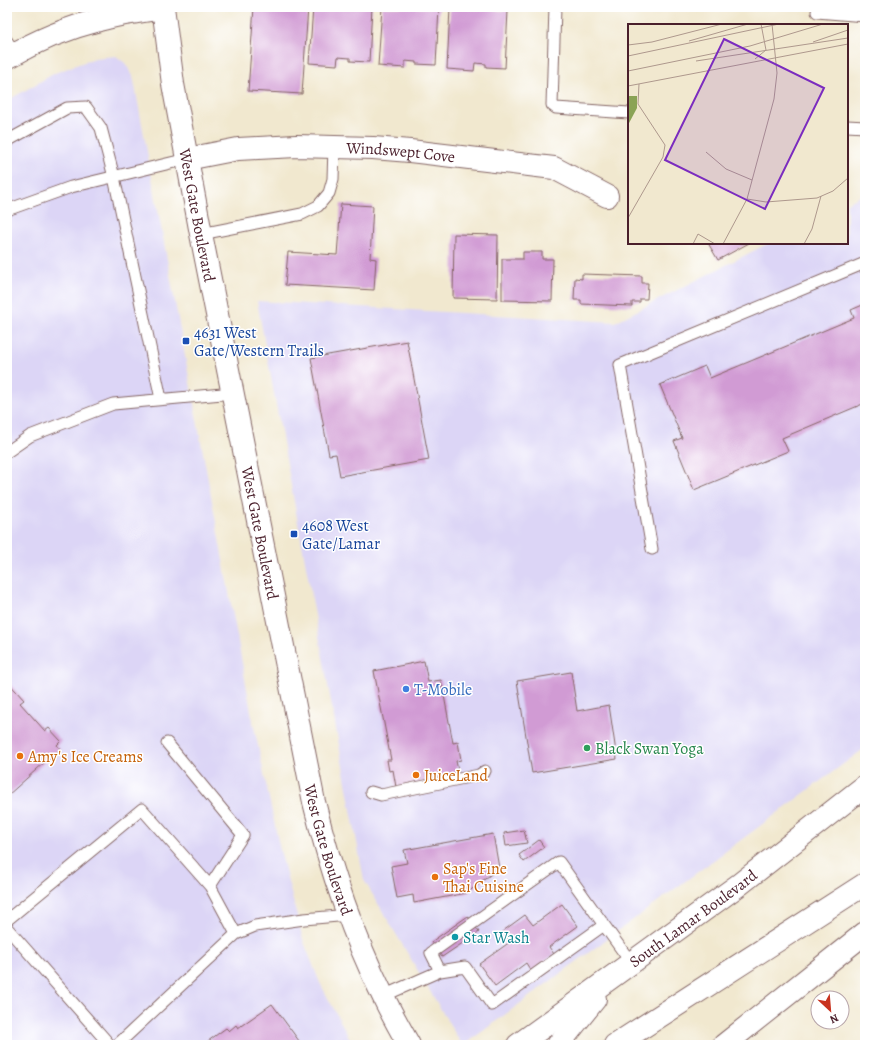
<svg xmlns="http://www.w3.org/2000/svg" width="872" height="1052" font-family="Alegreya,serif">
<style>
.built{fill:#dcd5f6}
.building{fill:#d19bd4}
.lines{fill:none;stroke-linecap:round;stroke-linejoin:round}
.service-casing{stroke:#846564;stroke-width:13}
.minor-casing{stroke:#846564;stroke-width:24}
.tertiary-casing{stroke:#846564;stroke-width:24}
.secondary-casing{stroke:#846564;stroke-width:24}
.motorway-casing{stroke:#846564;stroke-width:24}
.service{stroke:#fff;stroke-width:11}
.minor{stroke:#fff;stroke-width:22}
.tertiary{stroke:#fff;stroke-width:22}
.secondary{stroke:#fff;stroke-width:22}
.motorway{stroke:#fff;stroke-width:22}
.transit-dot{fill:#1a4fb4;stroke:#fff;stroke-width:1.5}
.shop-dot{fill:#3f7fe0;stroke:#fff;stroke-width:1.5}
.leisure-dot{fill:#2e9e5b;stroke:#fff;stroke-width:1.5}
.food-dot{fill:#e8710a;stroke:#fff;stroke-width:1.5}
.culture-dot{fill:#0f9aa8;stroke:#fff;stroke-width:1.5}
.labels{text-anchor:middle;stroke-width:3;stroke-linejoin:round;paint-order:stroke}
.street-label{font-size:16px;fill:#4a1f2b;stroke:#fff}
.transit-label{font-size:16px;fill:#164399;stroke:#fff;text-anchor:start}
.shop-label{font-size:16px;fill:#366cbe;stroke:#fff;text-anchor:start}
.leisure-label{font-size:16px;fill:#27864d;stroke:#fff;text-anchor:start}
.food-label{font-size:16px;fill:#c56008;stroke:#fff;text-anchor:start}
.culture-label{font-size:16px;fill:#0d838f;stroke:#fff;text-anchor:start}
.inset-road{fill:none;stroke:#ae988d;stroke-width:1}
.view{fill:#7b2cbf;fill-opacity:0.15;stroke:#7b2cbf;stroke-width:2}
.inset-edge{fill:none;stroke:#4a1f2b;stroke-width:2}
</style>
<rect width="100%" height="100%" fill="#fff"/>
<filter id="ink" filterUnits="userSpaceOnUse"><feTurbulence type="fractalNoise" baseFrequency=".025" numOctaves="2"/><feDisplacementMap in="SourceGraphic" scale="8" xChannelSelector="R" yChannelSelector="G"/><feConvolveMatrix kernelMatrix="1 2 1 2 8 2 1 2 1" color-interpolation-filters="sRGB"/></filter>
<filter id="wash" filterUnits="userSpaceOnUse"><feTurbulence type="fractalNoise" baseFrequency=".012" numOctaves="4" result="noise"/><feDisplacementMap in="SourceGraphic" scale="16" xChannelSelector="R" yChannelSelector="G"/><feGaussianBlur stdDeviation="0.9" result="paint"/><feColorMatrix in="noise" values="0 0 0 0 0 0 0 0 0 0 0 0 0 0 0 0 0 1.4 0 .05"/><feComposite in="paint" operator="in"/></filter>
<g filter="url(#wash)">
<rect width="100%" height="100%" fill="#f1e8cf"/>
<path class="built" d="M116,56L125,63L133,76L253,722L280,850L303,940L320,983L353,1045H7V101L55,73L95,58Z
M865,194V748L464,1045H462L364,880L257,301L615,322L769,243H847V203Z"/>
<g id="blocks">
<path class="building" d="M254,7H308L302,94L248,91Z
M313,7H372L369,62L350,61V58L338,57L337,65L309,63Z
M382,7L439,8L436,65L416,64V62L405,61V68L378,66Z
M450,8L508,11L505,68L486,67V64L475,63L474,71L447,69Z
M341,204L373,206L370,258L376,259L374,290L285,285L288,252L337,255Z
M454,234L498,235L497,299L453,298Z
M708,243H749L718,260Z
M523,252H542V259H553L552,301L502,300V259H523Z
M582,274L642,276V283H648L647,299H640V302H632V306L581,304V300H574L575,278L582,279Z
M865,304V403L782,438L788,451L694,490L674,441L682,438L660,385L705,366L710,378L854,318L851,310Z
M407,341L429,460L340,476L336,454L329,455L311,358Z
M424,661L428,682L441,680L453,743L458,742L461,760L456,761L459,775L396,787L393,770L389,771L387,760H391L374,671Z
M571,672L577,711L609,705L617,759L532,773L517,681Z
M7,681L24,700L20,703L45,731L49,728L61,741L57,745L60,749L55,754L56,755L47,762L46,761L7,796Z
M524,830L527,843L506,846L504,833Z
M493,834L499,868L467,893L414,903L413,895L397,898L391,866L407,863L404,850Z
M539,840L544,847L524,862L519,855Z
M562,904L578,926L549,947L554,954L531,971L526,963L495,986L479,964L510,942L503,931L525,915L533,925Z
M468,916L479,932L442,957L431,942Z
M272,1004L302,1045H205L204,1044L226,1028L229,1031L236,1025L238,1028Z"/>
</g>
</g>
<g filter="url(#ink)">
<use href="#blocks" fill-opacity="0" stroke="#846564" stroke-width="1"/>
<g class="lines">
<g class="service-casing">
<path id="service" d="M555,7L552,105L556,108L629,113
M818,7L817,12L865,16
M7,41L15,53
M847,126L865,127
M7,141L67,108L86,107L101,128L114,177L161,399
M7,210L71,187L187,159
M201,234L302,214L318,206L329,193L333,179L334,147
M7,452L30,436L113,404L233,393
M652,549L620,365L865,263
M167,743L243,835L210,886L236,934
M371,792L381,795L479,775L485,771
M7,920L142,809L210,886
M7,928L110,1045
M440,971L431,953L559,862L604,925
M383,996L440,971L465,967L492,1005L604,925L632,964
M117,1045L236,934L255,926L304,919L349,915"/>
</g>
<g class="minor-casing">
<g id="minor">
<path id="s1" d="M187,159L238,149L296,146L373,148L410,151L554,168L607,196"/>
</g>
</g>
<g class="tertiary-casing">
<path id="tertiary" d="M7,58C36,41 67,28 99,20C119,14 141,11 163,8"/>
</g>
<g class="secondary-casing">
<g id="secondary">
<path id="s2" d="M163,7L173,84L201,234L314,802C330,868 353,935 383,996C391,1013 400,1029 409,1045"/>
<path id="s3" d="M518,1045L740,884L865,786"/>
<path d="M558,1045L595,999"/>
</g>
</g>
<g class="motorway-casing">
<path id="motorway" d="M615,1045L865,884
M724,1045L865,933"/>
</g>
<use href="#service" class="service"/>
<use href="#minor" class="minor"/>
<use href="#tertiary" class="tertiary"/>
<use href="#secondary" class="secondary"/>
<use href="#motorway" class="motorway"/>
</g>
</g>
<g class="transit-dot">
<rect x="182" y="337" width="8" height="8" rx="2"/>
<rect x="290" y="530" width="8" height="8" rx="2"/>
</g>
<circle class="shop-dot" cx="406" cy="689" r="4"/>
<circle class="leisure-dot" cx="587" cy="748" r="4"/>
<g class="food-dot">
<circle cx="20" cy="756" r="4"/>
<circle cx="416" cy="775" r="4"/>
<circle cx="435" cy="877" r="4"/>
</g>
<circle class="culture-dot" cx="455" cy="937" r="4"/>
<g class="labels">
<g class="street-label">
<text dy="6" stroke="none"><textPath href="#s1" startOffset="215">Windswept Cove</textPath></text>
<text dy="6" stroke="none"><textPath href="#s2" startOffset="211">West Gate Boulevard</textPath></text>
<text dy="6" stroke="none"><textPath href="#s2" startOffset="535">West Gate Boulevard</textPath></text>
<text dy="6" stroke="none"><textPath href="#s2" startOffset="859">West Gate Boulevard</textPath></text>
<text dy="6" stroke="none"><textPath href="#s3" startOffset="216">South Lamar Boulevard</textPath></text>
</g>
<g class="transit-label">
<text x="194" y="338">4631 West<tspan x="194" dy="18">Gate/Western Trails</tspan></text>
<text x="302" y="531">4608 West<tspan x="302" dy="18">Gate/Lamar</tspan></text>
</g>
<g class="shop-label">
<text x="414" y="695">T-Mobile</text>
</g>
<g class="leisure-label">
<text x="595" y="754">Black Swan Yoga</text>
</g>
<g class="food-label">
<text x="28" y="762">Amy's Ice Creams</text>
<text x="424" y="781">JuiceLand</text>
<text x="443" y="874">Sap's Fine<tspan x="443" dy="18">Thai Cuisine</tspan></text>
</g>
<g class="culture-label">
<text x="463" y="943">Star Wash</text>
</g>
</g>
<g transform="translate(628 24)">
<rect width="220" height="220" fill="#f1e8cf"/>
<path d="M0,72H9V84L0,101Z" fill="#8aa355"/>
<path class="inset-road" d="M61,17L120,0M185,18L220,6M0,21L24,18L94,0M0,32L151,0M127,35L138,26L133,0M68,37L220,14M0,47L122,22L195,0M0,62L220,20M78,128L98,145L124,156M119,175L138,178L189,174L205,167L220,154M0,194L35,133L37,121L10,80L11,60M65,220L70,210L87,220M95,220L119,175L146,75L149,49L144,0M176,220L184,205L193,172"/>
<path class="view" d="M96,15L196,64L137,185L37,136Z"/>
<rect width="220" height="220" class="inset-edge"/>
</g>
<rect width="872" height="1052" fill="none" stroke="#fff" stroke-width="24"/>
<g transform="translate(830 1010) rotate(154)"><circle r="19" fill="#ffffff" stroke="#b7a5aa"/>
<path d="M0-3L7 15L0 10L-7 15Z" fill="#c8321e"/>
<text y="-6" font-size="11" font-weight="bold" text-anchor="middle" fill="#4a1f2b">N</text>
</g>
</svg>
